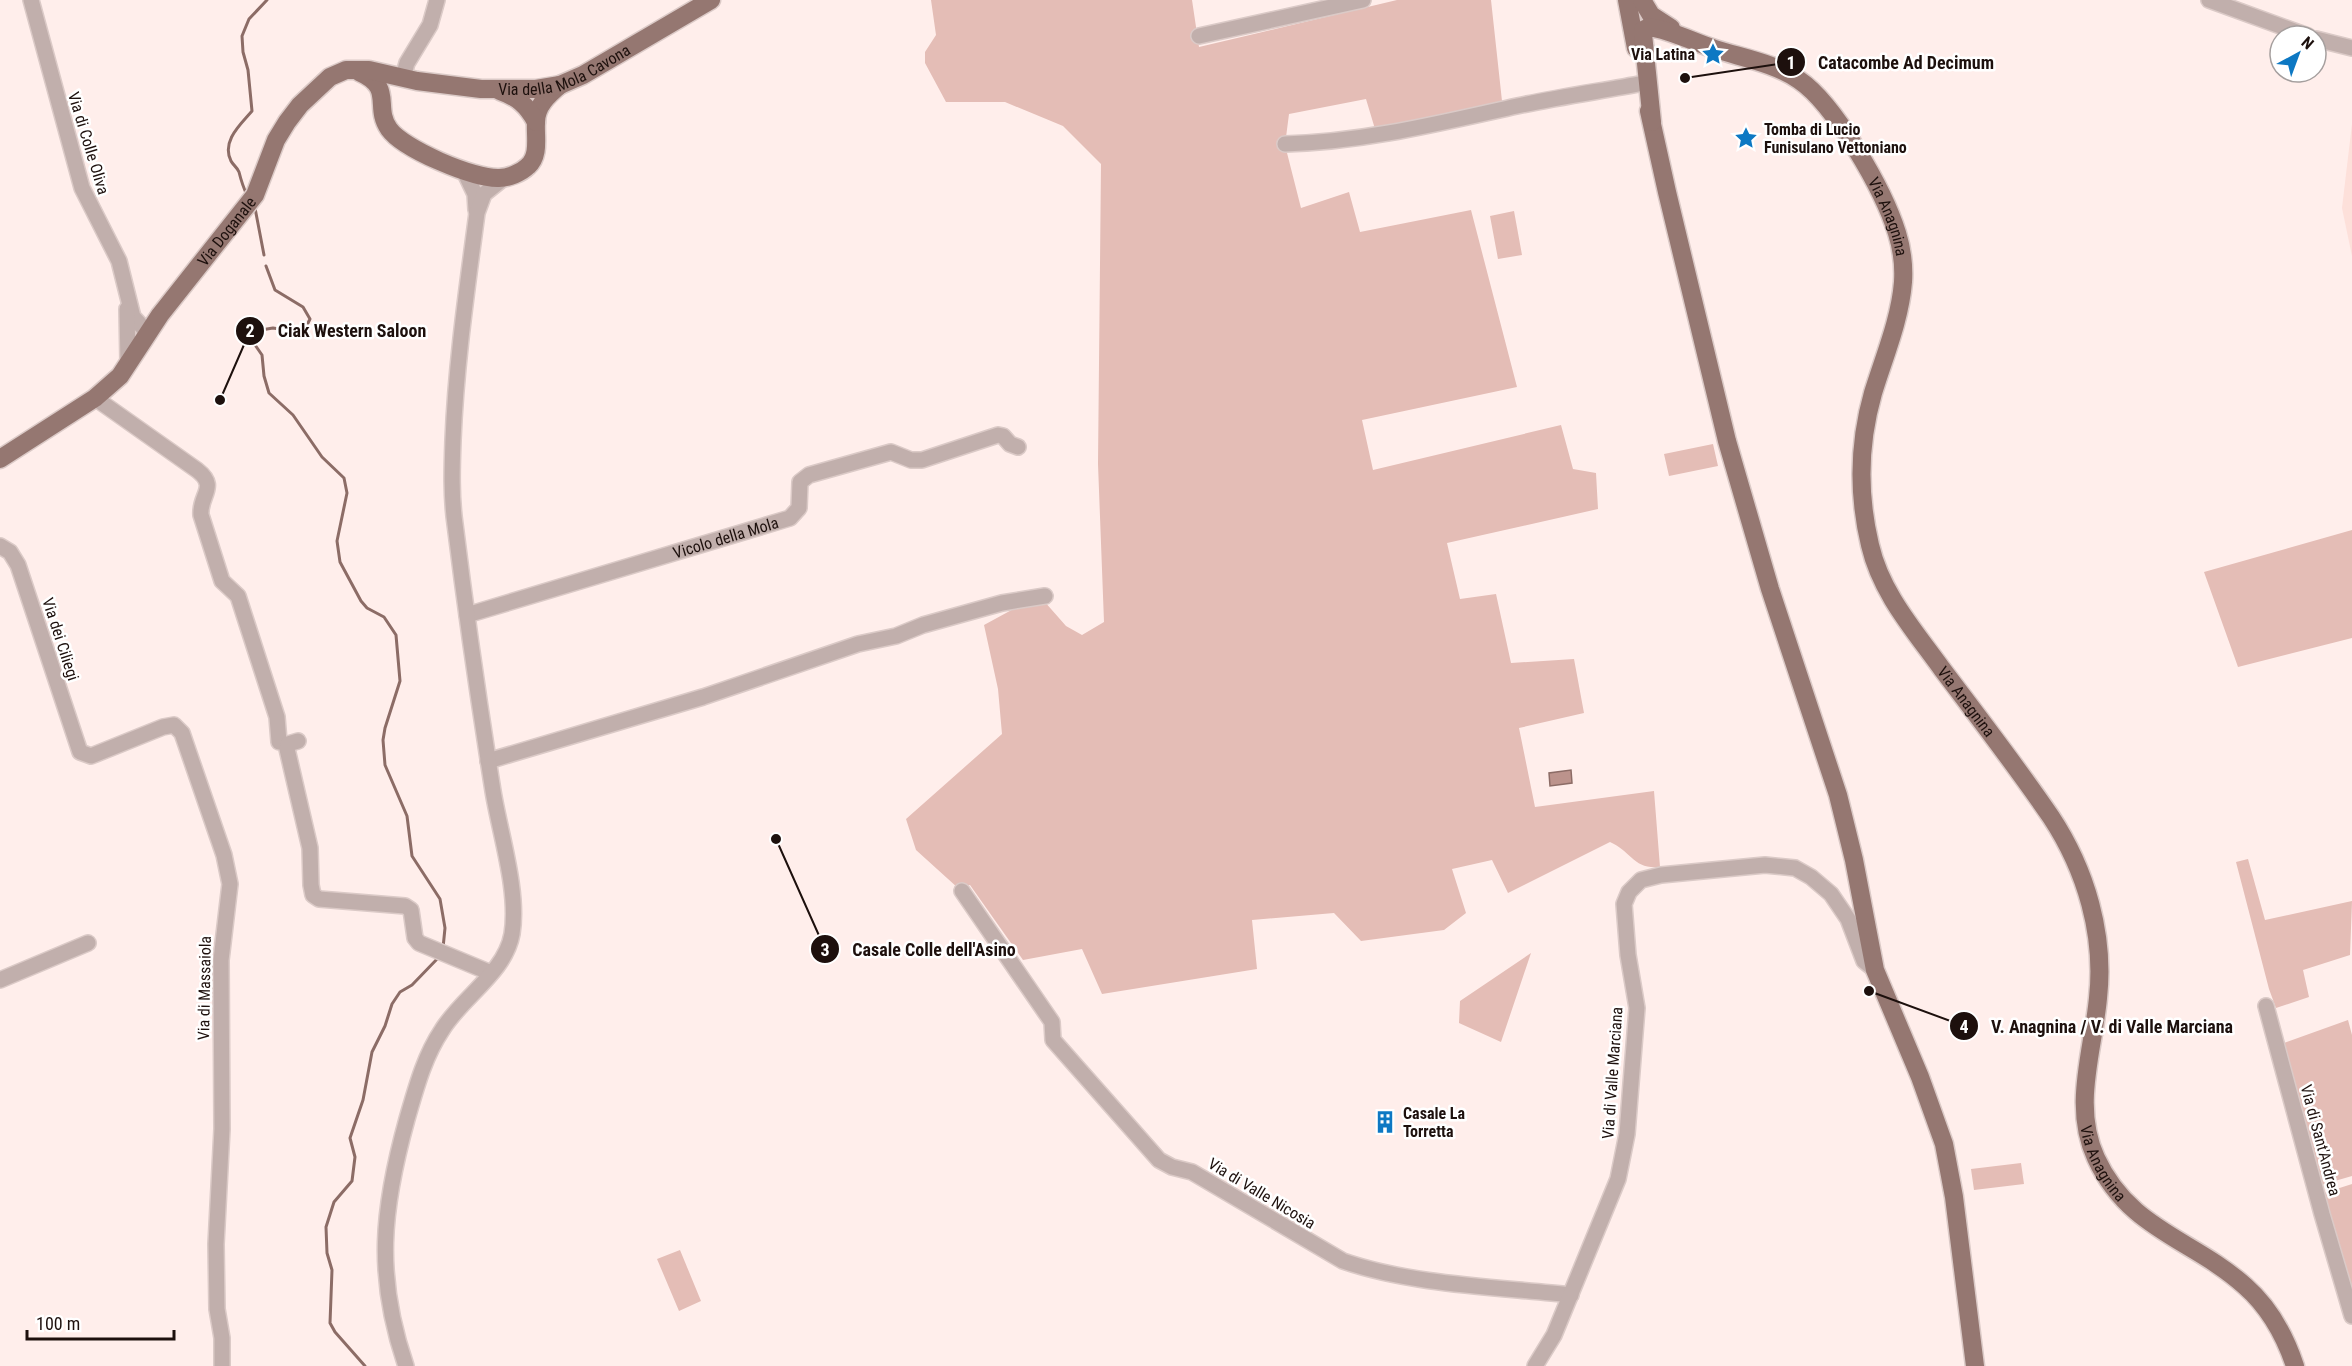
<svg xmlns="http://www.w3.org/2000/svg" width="2352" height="1366" font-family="'Roboto Condensed',sans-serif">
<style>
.built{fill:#fde0da}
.green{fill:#e4bdb6}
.water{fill:#bc938c;stroke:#8c6c66;stroke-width:1.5}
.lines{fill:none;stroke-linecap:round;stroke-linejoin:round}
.stream{stroke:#8c6c66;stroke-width:3}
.minor-casing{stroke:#dbcac7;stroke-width:18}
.major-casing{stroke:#dbcac7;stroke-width:21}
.minor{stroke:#c1afac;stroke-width:15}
.major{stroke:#957771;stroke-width:18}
.labels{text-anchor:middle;stroke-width:5;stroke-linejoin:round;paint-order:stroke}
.poi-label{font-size:16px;font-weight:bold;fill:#1d100d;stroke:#fff;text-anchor:start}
.street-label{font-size:16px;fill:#1d100d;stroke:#fff}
.leader{fill:none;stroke:#1d100d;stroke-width:2}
.callout-dot{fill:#1d100d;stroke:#fff;stroke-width:2}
.mark-label{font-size:18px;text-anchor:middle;font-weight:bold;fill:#fff}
.callout-label{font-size:18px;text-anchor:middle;font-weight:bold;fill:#1d100d;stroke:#fff;stroke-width:5;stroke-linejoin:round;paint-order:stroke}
</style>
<rect width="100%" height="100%" fill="#ffeeeb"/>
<path class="built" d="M2352,124V256L2342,208Z"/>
<path class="green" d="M931,0H1192L1199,47L1397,0H1491L1502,101L1375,129L1366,99L1289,114L1285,145L1301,208L1349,192L1360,232L1471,210L1517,387L1362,420L1373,470L1561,425L1573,469L1596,473L1598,509L1447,543L1460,599L1496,594L1511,663L1574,659L1584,713L1519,728L1535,807L1654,791L1660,867C1634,870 1631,851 1610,842L1508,893L1492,860L1452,869L1466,913L1444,930L1361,941L1334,913L1252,920L1257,969L1102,994L1082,949L1023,960L970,885L958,888L916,850L906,819L1002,734L998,689L984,625L1026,602L1044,601L1066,626L1082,635L1104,622L1098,464L1101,164L1063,126L1005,102H946L925,63V52L936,35Z
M1514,211L1522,255L1498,259L1490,216Z
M1713,444L1718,466L1669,476L1664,454Z
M2352,530V638L2238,667L2204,572Z
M2248,859L2265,920L2352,901L2350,955L2303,970L2309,997L2276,1008L2269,989L2236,862Z
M1531,953L1501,1042L1459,1023L1460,1001Z
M2348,1020L2352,1035V1176L2321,1185L2284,1043Z
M2021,1163L2024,1184L1974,1190L1971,1169Z
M2352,1184V1296L2324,1193Z
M680,1250L701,1301L679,1311L657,1259Z"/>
<path class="water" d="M1571,770L1572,783L1550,786L1549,773Z"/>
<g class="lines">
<path class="stream" d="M247,195C243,187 241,180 239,172C237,167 233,165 231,161C221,141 241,124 252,111L248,70L243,52L242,36L249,19L267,0
M255,208L264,255
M266,266L275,290L303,307L310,319L306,327L298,332L273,328L261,330L254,336L253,342L262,355L264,376L269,393L293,415L322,457L344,478L347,493L337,541L340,562L361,601L367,608L384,617L396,635L400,681L385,728L383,740L385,765L407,816L412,856L440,899L445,928L443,948
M365,1366L335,1332L330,1323L332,1270L327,1253L326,1227L334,1202L352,1181L355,1157L350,1138L363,1100L372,1052L385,1026L392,1004L400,992L412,985L439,957"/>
<g class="minor-casing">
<g id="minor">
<path d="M31,0L82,188L119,261L133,317L148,333"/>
<path d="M2209,0L2308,36"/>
<path d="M1199,36L1363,0"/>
<path d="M2316,39L2352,48"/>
<path d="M403,77L407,63L430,25L437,0"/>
<path d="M1285,144C1364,142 1440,123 1517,106C1559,97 1601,91 1644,83"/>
<path d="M464,171L475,194L476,210"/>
<path d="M127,309L128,364"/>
<path d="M95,398L197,470C219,487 199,495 201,515L222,581L238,596L277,717L279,742"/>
<path d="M0,546L10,552L18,565L80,752L91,756L163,727L174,725L182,733L224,855L230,884L221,960L222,1129L216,1244L217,1309L222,1338V1366"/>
<path id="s1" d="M467,615L790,518L799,508L800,482L809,475L891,452L911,460H922L998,435L1003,436L1010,444L1018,447"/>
<path d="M298,741L288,744L287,749L310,848L311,885L313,895L319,899L405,906L411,910L415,938L419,943L491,973"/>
<path d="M488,761L703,697L858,644L896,636L923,625L1002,603L1045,596"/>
<path d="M962,891L1052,1022L1053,1040L1159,1160L1172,1167L1192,1172L1343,1261C1412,1285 1498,1287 1571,1295"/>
<path d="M0,980L88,943"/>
<path d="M2266,1006L2322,1214L2352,1316"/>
<path d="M406,1366C375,1276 382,1209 407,1119C416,1088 424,1057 442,1030C462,997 505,973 512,934C519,891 500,834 493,791C479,703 466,613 455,524C451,496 452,468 453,440C456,363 467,289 477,213L484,194L504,178"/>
<path d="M1535,1366L1554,1335L1618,1179L1627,1134L1637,1008L1628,955L1624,904L1629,892L1641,880L1661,875L1765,865L1795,868L1811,877L1831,894L1848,919L1864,961L1875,970"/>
</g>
</g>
<g class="major-casing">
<g id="major">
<path d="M1627,0L1636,48"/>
<path d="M1642,0L1651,15L1671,28"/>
<path d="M359,72C395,88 373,106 389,129C403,149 474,179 499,178C508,178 521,173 528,166C540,155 535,137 536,122C536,106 548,95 560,85"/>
<path d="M500,91C517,97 527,105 536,122"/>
<path d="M1649,111L1667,192L1727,441L1770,589L1838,795L1854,860L1875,970L1920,1077L1944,1144L1954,1197L1975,1366"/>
<path id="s2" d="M1652,122L1643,34V30L1649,27C1671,30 1693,42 1715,49C1743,58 1774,63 1799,80C1835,104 1884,191 1897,233C1902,249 1904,266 1903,282C1900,320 1884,357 1873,393C1859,442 1858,495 1870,545C1881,593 1914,630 1942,669C1979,718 2017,767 2051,817C2086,870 2105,935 2098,998C2093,1052 2072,1106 2096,1158C2129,1230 2193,1239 2245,1286C2269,1307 2285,1336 2295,1366"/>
<path id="s3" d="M0,459L95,398L120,376L160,315L255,195L276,140L287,122L300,105L330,77L346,70H369L417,81L481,89H536L560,85L583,75L711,0"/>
</g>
</g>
<use href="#minor" class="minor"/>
<use href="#major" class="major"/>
</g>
<defs>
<g id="sight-bare" transform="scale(1.8)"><path d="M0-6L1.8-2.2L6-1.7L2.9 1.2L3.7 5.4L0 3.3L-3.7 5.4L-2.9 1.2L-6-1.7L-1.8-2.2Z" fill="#0d78c3" stroke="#fff" stroke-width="2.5" paint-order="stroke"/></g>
<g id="building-bare" transform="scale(1.8)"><path d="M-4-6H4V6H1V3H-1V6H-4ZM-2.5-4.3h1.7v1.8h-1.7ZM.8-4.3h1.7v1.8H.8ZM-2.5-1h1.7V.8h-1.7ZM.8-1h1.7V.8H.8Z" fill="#0d78c3" stroke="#fff" stroke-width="2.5" paint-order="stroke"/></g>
</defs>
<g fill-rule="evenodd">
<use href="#sight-bare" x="1713" y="54"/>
<use href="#sight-bare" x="1746" y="138"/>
<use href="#building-bare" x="1385" y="1122"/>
</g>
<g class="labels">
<g class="poi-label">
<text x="1695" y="60" text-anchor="end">Via Latina</text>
<text x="1764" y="135">Tomba di Lucio<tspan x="1764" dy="18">Funisulano Vettoniano</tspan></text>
<text x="1403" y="1119">Casale La<tspan x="1403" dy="18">Torretta</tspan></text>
</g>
<g class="street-label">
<text dy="6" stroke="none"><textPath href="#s3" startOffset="756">Via della Mola Cavona</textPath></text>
<text transform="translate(89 143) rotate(73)" y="6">Via di Colle Oliva</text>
<text dy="6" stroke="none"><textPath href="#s2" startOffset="424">Via Anagnina</textPath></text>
<text dy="6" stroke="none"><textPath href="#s3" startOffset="326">Via Doganale</textPath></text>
<text dy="6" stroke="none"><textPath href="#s1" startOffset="270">Vicolo della Mola</textPath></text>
<text transform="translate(61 639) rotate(72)" y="6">Via dei Ciliegi</text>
<text dy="6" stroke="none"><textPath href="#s2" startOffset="946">Via Anagnina</textPath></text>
<text transform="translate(204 988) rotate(-89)" y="6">Via di Massaiola</text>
<text transform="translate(1612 1073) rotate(-86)" y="6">Via di Valle Marciana</text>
<text transform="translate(2321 1140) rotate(75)" y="6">Via di Sant'Andrea</text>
<text dy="6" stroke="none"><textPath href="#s2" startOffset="1450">Via Anagnina</textPath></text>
<text transform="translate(1262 1193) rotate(31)" y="6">Via di Valle Nicosia</text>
</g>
</g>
<path class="leader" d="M1685 78L1791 62M220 400L250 331M776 839L825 949M1869 991L1964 1026"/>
<g class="callout-dot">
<circle cx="1685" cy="78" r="6"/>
<circle cx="220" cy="400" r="6"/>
<circle cx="776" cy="839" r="6"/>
<circle cx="1869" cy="991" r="6"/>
<circle cx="1791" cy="62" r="15"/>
<circle cx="250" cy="331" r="15"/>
<circle cx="825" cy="949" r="15"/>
<circle cx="1964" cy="1026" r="15"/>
</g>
<g class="mark-label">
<text x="1791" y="69">1</text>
<text x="250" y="337">2</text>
<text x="825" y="956">3</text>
<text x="1964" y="1033">4</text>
</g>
<g class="callout-label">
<text x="1906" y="69">Catacombe Ad Decimum</text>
<text x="352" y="337">Ciak Western Saloon</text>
<text x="934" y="956">Casale Colle dell'Asino</text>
<text x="2112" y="1033">V. Anagnina / V. di Valle Marciana</text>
</g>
<g transform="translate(2298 54) rotate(41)"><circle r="28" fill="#ffffff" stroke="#a59f9e" stroke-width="1.5"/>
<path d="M0-4.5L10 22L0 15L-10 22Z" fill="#0d78c3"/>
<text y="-9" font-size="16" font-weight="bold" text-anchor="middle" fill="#1d100d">N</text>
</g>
<path d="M27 1330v9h147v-9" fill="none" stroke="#1d100d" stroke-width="3"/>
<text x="36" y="1330" font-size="18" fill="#1d100d" stroke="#ffffff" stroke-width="4.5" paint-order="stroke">100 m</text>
</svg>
